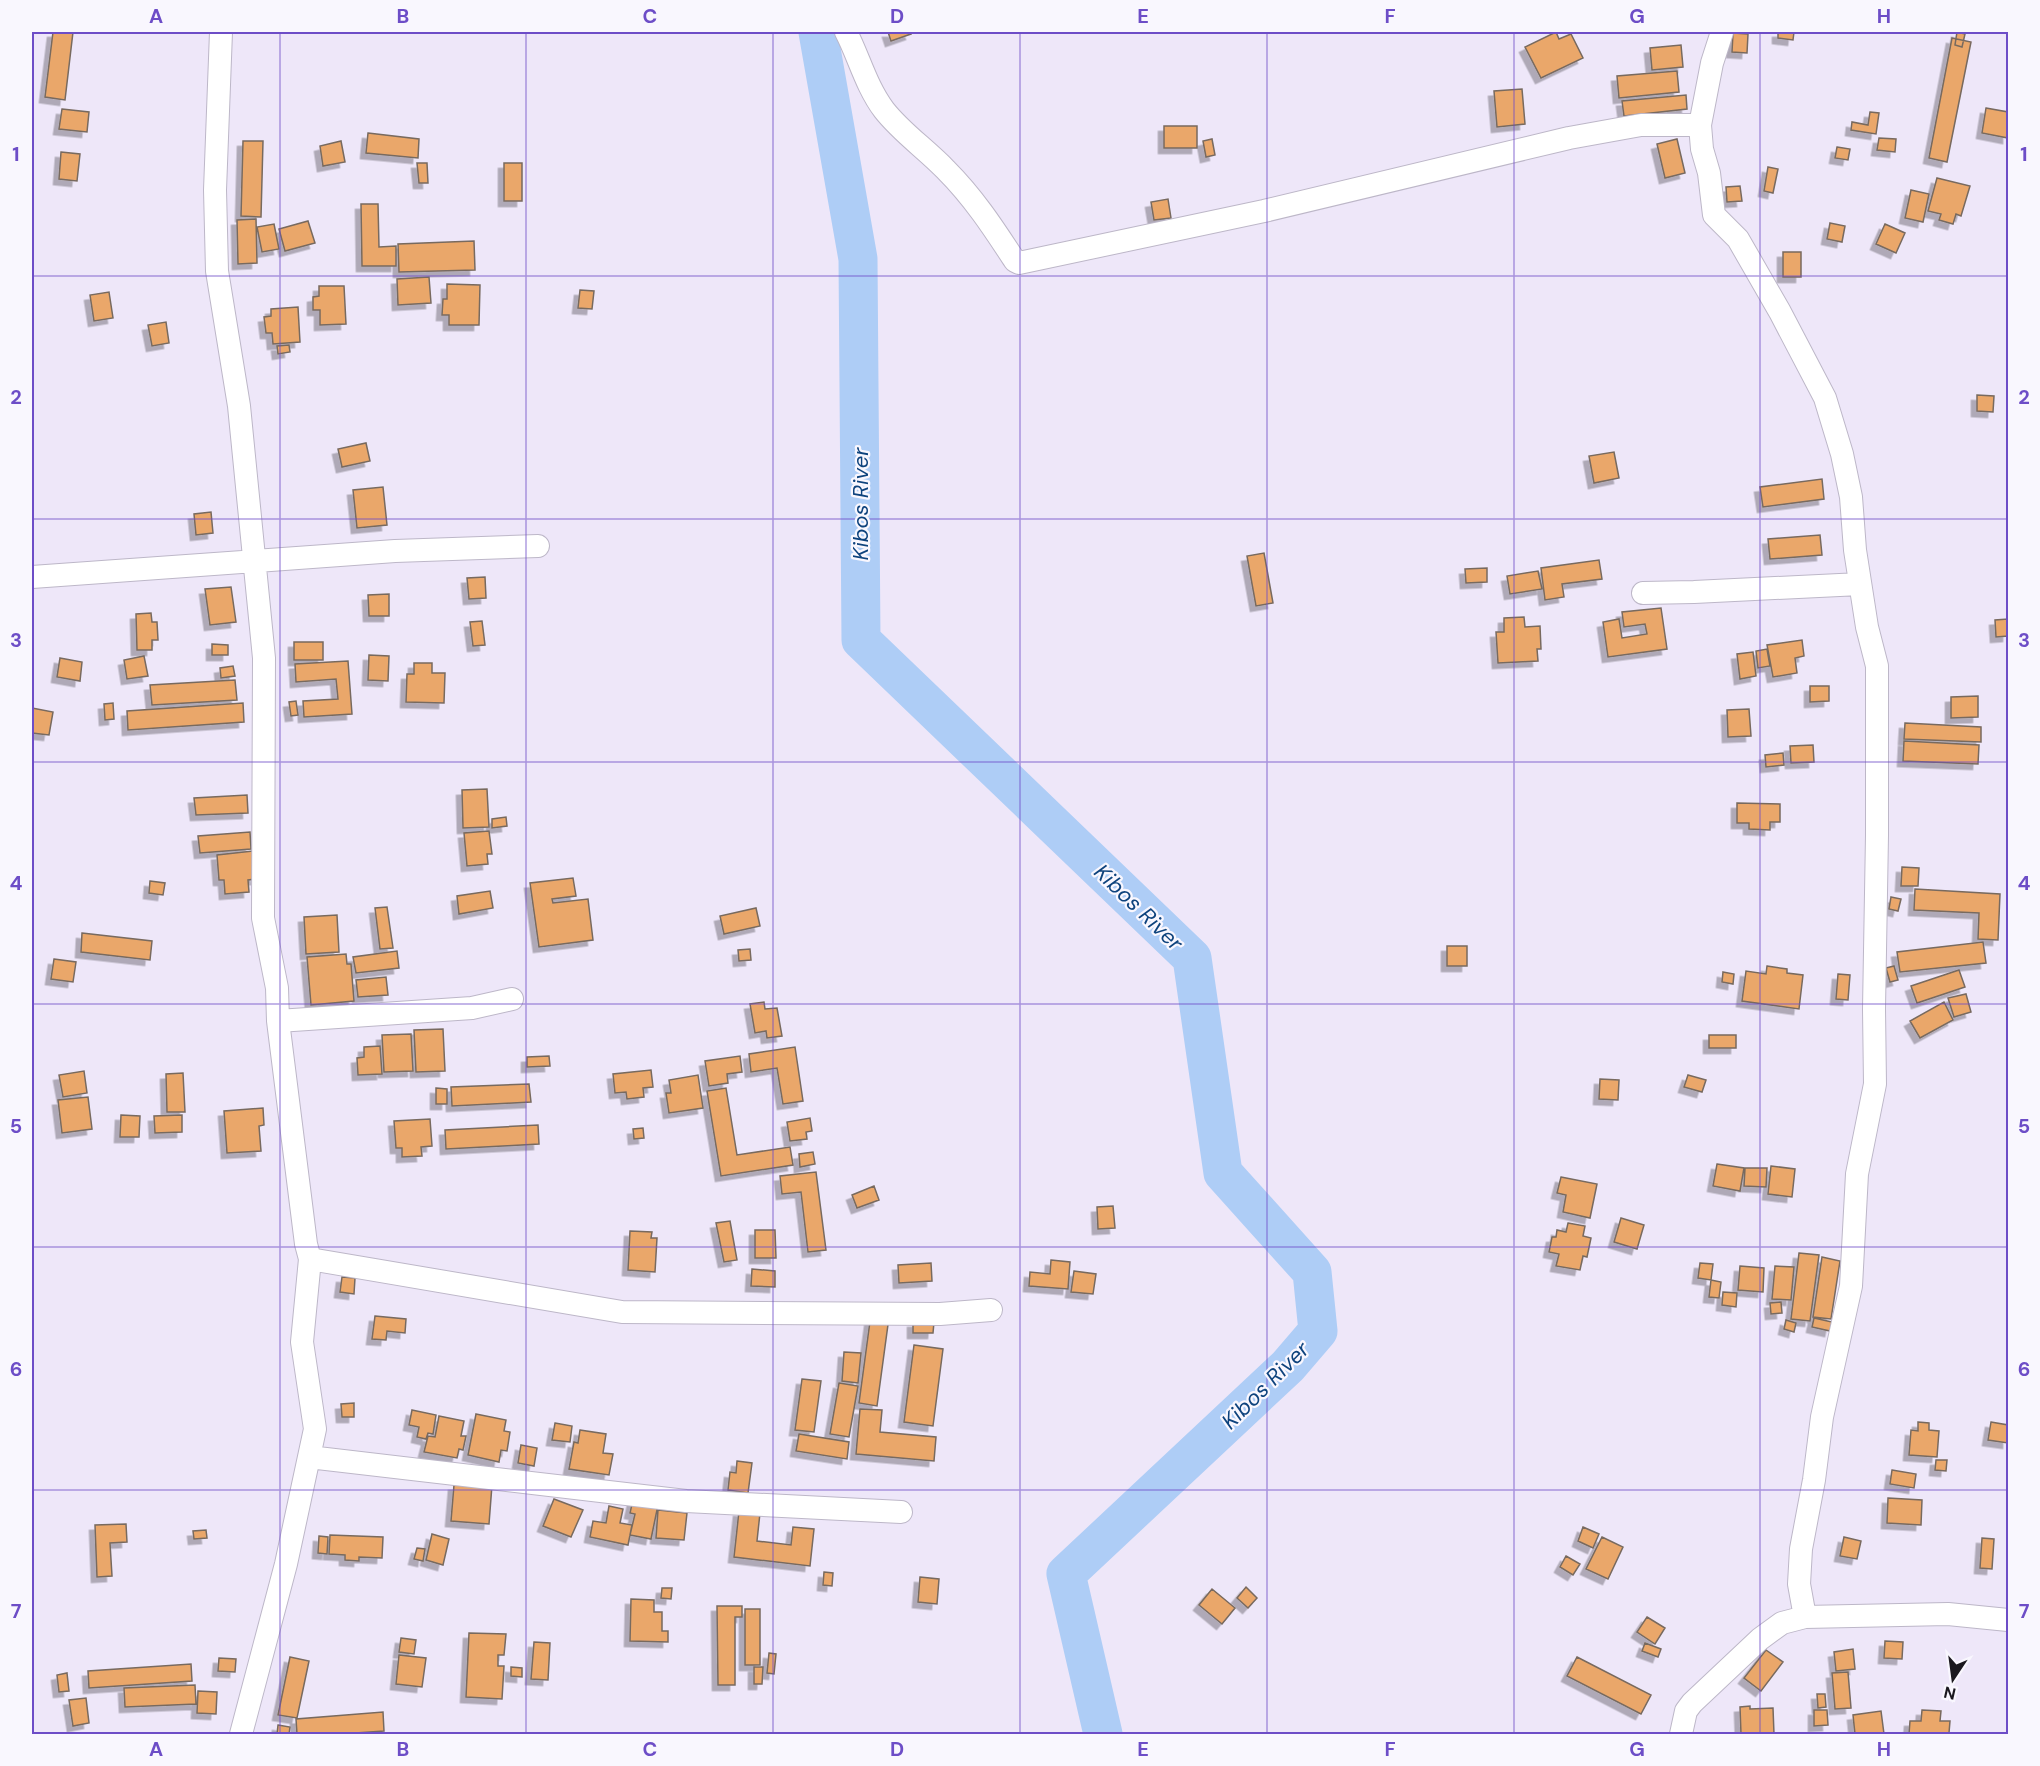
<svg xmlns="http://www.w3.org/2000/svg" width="2040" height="1766" font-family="'DM Sans',sans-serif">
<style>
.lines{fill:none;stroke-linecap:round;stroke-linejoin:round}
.river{stroke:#aecdf6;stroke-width:39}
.building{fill:#eaa76b;stroke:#786a5f;stroke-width:1.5;filter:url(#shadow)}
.minor-casing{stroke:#bdb7c8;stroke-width:24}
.minor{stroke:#fff;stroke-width:22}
.grid{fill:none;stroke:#6d4dc7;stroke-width:1.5;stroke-opacity:0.55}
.labels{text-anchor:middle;stroke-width:4.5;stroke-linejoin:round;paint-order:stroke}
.water-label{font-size:22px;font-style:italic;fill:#0e437d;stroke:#f9f7fe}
.neatline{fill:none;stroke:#6d4dc7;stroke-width:2}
.grid-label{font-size:20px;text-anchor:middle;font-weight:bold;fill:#6d4dc7}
</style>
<defs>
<filter id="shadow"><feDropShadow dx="-5.5" dy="5.5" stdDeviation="0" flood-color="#0004"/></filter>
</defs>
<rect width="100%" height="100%" fill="#eee7f9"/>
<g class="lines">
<path class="river" d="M818,32L858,259L861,640L1192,958L1223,1173L1312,1272L1318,1331L1288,1366L1066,1574L1103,1734"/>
</g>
<path class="building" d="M53,32H73L65,100L45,97Z
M888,32H910L911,34L891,41Z
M1556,32L1559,39L1571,34L1583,58L1541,78L1525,47Z
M1778,32H1794L1793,40L1778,38Z
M1957,32L1965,34L1962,47L1955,45Z
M1733,33L1748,34L1747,53L1732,52Z
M1952,38L1971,42L1947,162L1929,158Z
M1681,45L1683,67L1652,70L1650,48Z
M1677,71L1679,92L1619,98L1617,76Z
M1522,89L1525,124L1497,127L1494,91Z
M1686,95L1687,109L1624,116L1622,101Z
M1986,108L2008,112V138L1982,133Z
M62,109L89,112L87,132L59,129Z
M1870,112L1879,113L1876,134L1851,130L1852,122L1868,125Z
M1164,126H1197V148H1164Z
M368,133L419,139L418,158L366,153Z
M1879,138L1896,139L1895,152L1877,150Z
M1212,139L1215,155L1206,157L1203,141Z
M1677,139L1685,173L1665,178L1657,144Z
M243,141H263L261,217L241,216Z
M341,141L345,162L323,166L320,146Z
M1837,147L1850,149L1848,160L1835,158Z
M61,152L80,154L77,181L59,179Z
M417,163H427L428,183H419Z
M504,163H522V201H504Z
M1768,167L1778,169L1773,193L1764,191Z
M1937,178L1970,186L1961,216L1956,214L1953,224L1939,220L1941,214L1928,211Z
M1740,186L1742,201L1727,202L1726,187Z
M1911,190L1929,194L1923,222L1905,218Z
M1168,199L1171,218L1154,220L1151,202Z
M361,204H378L379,247L396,246V266H362Z
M256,219L257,263L238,264L237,220Z
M308,221L315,243L285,251L279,229Z
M1830,223L1845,226L1842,242L1827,239Z
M274,224L279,249L262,252L257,227Z
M1885,224L1905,233L1896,253L1876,244Z
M474,241L475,270L399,272L398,244Z
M1783,252H1801V277H1783Z
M429,277L431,303L398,305L397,279Z
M447,284L480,285L479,325H449V315H442L443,299H447Z
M319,286H344L346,324L320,325V310H313V297L319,296Z
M580,290L594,291L592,309L578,308Z
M109,292L113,318L94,321L90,295Z
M298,307L300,342L273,344L272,333H266L264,317L271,316V309Z
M166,322L169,343L152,346L148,325Z
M289,345L290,352L278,354L277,346Z
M1977,395L1994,396L1993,412L1977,411Z
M366,443L370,461L342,467L338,449Z
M1614,452L1619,478L1594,483L1589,456Z
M1822,479L1824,499L1763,507L1760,487Z
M383,487L387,525L357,528L353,490Z
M211,512L213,533L196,535L194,514Z
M1820,535L1822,555L1770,559L1768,539Z
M1264,553L1273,603L1256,606L1247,556Z
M1599,560L1602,579L1562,584L1564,597L1545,600L1541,568Z
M1487,568V582L1466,583L1465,569Z
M1538,571L1542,589L1510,594L1507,576Z
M485,577L486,598L469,599L467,578Z
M231,587L236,622L210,625L205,589Z
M389,594V616H369L368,595Z
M1661,608L1667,649L1608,657L1603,622L1619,619L1622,638L1647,634L1645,624L1624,627L1622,612Z
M151,613L152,622H157L158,640H152V650H137L136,614Z
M1524,617L1525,627L1540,626L1541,649H1537L1538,661L1498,663L1496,632H1504V618Z
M2008,619V636L1996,637L1995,620Z
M482,621L485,645L473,646L470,622Z
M1802,640L1804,656L1795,658L1797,673L1773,677L1767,645Z
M294,642H323V660H294Z
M212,644L228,645V655H212Z
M1767,649L1770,666L1758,668L1756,651Z
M1753,652L1756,676L1740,679L1737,654Z
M369,655L389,656L388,681L368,680Z
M144,656L148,676L127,679L124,660Z
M60,658L82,662L80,681L57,677Z
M348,661L352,714L304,717L303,701L338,699L336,679L296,682L295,664Z
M414,663H432V673H445L444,703L406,702L407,674H414Z
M233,666L235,676L221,678L220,668Z
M235,680L237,700L152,705L150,685Z
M1810,686H1829V701L1810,702Z
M1978,696V717L1951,718V697Z
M296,701L298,715L291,716L289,702Z
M113,703L114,719L105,720L104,704Z
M243,703L244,722L128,730L127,711Z
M32,708L53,712L49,735L32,733Z
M1749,709L1751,736L1728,737L1727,710Z
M1905,723L1981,727V742L1904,739Z
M1904,741L1979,745L1978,764L1903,761Z
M1813,745L1814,762L1791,763L1790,746Z
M1783,753L1784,765L1766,767L1765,755Z
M487,789L489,827L463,828L462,790Z
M247,795L248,813L196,815L194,798Z
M1737,803L1780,804V822H1770V830L1749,829V823H1737Z
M506,817L507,826L492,828V819Z
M489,831L492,854H487L488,864L467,866L464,833Z
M250,832L251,849L200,853L198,836Z
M253,851L256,879L248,880L249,892L225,894L224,880H219L217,855Z
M1902,867L1919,868L1918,886H1901Z
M573,878L576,896L552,899L553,903L588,899L593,940L539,947L530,883Z
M150,881L165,883L163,895L149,893Z
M1915,889L2000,894L1998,940L1978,939L1979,913L1914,910Z
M490,891L493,908L459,914L457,896Z
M1891,897L1901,899L1898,911L1889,909Z
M387,907L393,948L380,949L375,908Z
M756,908L760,926L724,934L720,916Z
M337,915L339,952L306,954L304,917Z
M82,933L152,941L150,960L81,952Z
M1983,942L1986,963L1900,972L1897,952Z
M1447,946H1467V966H1447Z
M750,949L751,960L739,961L738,950Z
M397,951L399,968L356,973L353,957Z
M346,954L347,964H351L354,1001L311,1005L307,957Z
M54,959L76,962L73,982L51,979Z
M1767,966L1787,969V973L1803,975L1799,1009L1742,1001L1746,971L1766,974Z
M1894,966L1898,980L1890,982L1886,968Z
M1959,970L1965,987L1917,1003L1911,986Z
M1723,972L1734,974L1733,984L1722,982Z
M1838,974L1850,975L1848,1000L1836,999Z
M386,977L388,995L358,997L356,980Z
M1966,994L1971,1012L1954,1017L1948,998Z
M764,1002L765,1009L777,1008L782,1036L767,1038L766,1031L755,1033L750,1004Z
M1944,1002L1953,1020L1920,1038L1910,1021Z
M443,1029L445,1071L416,1072L414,1030Z
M411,1034L413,1071L384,1072L382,1035Z
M1709,1035H1736V1048H1709Z
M380,1046L382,1074L358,1075L357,1058L364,1057V1047Z
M795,1047L803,1101L783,1104L777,1068L751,1072L749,1054Z
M549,1056L550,1066L527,1067V1057Z
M740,1056L742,1072L727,1074L728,1083L709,1086L705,1061Z
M651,1070L653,1087L643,1088L644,1097L627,1099L626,1092L615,1093L613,1074Z
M84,1071L87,1093L63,1097L59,1075Z
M183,1073L185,1112H167L166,1074Z
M698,1075L703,1108L669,1113L666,1093H671L669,1080Z
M1688,1075L1706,1080L1702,1092L1684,1087Z
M1600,1079L1619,1080L1618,1100L1599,1099Z
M529,1084L531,1102L452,1106L451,1087Z
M436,1088L447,1089V1104H436Z
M726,1088L737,1155L790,1147L793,1165L721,1176L707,1091Z
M88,1097L92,1129L62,1133L58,1100Z
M263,1108L264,1125L259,1126L261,1151L227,1153L224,1111Z
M121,1115L140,1116L139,1137H120Z
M182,1115V1132L155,1133L154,1116Z
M810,1118L812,1131L806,1132L807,1139L790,1141L787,1122Z
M430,1119L432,1146L421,1147L422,1156L402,1157V1148H396L394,1121Z
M538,1125L539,1144L446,1149L445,1130Z
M643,1128L644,1138L634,1139L633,1129Z
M813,1152L815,1164L800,1167L799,1154Z
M1717,1164L1744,1168L1740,1191L1713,1186Z
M1771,1166L1795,1169L1792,1197L1768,1194Z
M1745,1168H1767L1766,1187L1744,1186Z
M816,1172L826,1250L808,1252L801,1192L782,1194L780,1176Z
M1561,1177L1597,1184L1590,1218L1563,1212L1566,1195L1557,1193Z
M874,1186L879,1200L857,1208L852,1195Z
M1113,1206L1115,1228L1098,1229L1097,1207Z
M1621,1218L1644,1225L1637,1249L1614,1242Z
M730,1221L737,1260L724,1262L716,1223Z
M1568,1223L1585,1226L1583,1236L1591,1238L1587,1257L1583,1256L1580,1270L1556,1266L1559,1254L1549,1252L1552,1237H1556L1557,1230L1566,1232Z
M755,1230H775L776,1258H755Z
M630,1231L652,1232L651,1238H657L655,1272L628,1270Z
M1799,1253L1819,1255L1810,1321L1791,1319Z
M1822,1257L1840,1261L1831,1319L1813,1317Z
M1051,1260L1070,1262L1068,1289L1029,1286L1030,1272L1050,1274Z
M931,1263L932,1281L899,1283L898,1265Z
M1700,1263L1713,1264L1711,1280L1698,1278Z
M1740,1266L1764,1268L1763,1292L1738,1290Z
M1775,1266L1794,1267L1791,1300L1772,1299Z
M752,1269L775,1271V1287L751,1286Z
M1074,1271L1096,1274L1093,1294L1071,1292Z
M342,1277L355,1278L354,1294L340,1292Z
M1711,1280L1721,1282L1719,1298L1709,1297Z
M1723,1292L1737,1293L1736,1307L1722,1305Z
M1781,1302L1782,1313L1771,1314L1770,1303Z
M871,1314L889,1317L877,1406L859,1403Z
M375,1316L406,1319L405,1333L387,1331L386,1340L372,1339Z
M1814,1318L1832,1322L1830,1331L1812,1327Z
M1786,1320L1796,1323L1794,1332L1784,1329Z
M913,1322H934L933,1333H913Z
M914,1345L943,1349L933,1426L904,1422Z
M844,1352L861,1353L858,1383L842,1381Z
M802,1379L821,1381L814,1432L795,1430Z
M839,1383L858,1386L849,1437L830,1434Z
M354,1403V1417H342L341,1404Z
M860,1409L882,1410L880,1432L936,1437L934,1461L856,1454Z
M412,1410L436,1415L433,1434L428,1433L426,1439L417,1437L419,1427L409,1425Z
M476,1414L506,1420L504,1431L510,1432L507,1451L501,1450L499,1462L468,1455Z
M439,1416L464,1421L461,1436H466L463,1450L459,1449L457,1458L424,1452L428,1436L435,1437Z
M1918,1422L1929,1423V1430L1939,1431L1937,1457L1909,1455L1911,1430L1918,1431Z
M1991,1422L2008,1425V1443L1988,1440Z
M555,1423L572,1426L570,1442L552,1440Z
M580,1430L606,1434L603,1453L613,1454L609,1475L569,1469L574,1442L578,1443Z
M799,1434L849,1442L847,1459L796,1451Z
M521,1445L537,1448L534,1466L518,1463Z
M1936,1460H1947L1946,1471L1935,1470Z
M737,1461L752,1463L748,1493L728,1490L730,1472L736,1473Z
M1892,1470L1916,1474L1914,1488L1890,1484Z
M454,1485H492L489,1524L451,1521Z
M1888,1498L1922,1500L1921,1525L1887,1523Z
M554,1499L583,1510L571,1537L543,1526Z
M633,1500L658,1505L651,1539L630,1535L635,1514L630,1513Z
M609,1506L623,1509L620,1523L632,1525L628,1545L590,1537L593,1521L606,1523Z
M658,1510L687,1513L684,1540L656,1538Z
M739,1511L760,1513L757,1541L791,1545L793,1527L814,1529L810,1566L734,1557Z
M126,1524L127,1542L110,1543L112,1576L97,1577L95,1525Z
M1583,1527L1599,1534L1593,1548L1578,1541Z
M206,1530L207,1538L194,1539L193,1531Z
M432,1534L449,1539L443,1565L426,1560Z
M330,1535L383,1537L382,1558L359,1557V1561L345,1560V1555L329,1554Z
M319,1536L328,1537L327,1554L318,1553Z
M1602,1537L1623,1547L1608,1579L1586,1569Z
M1844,1537L1861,1541L1857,1559L1840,1556Z
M1982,1538L1994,1539L1992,1569L1980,1568Z
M417,1548L425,1549L423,1561L414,1559Z
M1566,1556L1580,1564L1573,1575L1560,1567Z
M824,1572L833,1573L832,1586L823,1585Z
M920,1577L939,1579L937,1604L918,1602Z
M1246,1587L1257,1598L1248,1608L1237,1598Z
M662,1588H672L671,1599L661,1598Z
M1212,1589L1235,1608L1222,1624L1199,1605Z
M631,1599L654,1600V1612H662V1631H668V1642L630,1641Z
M717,1606H742V1617H735V1685H718Z
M745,1609H760V1665H745Z
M1647,1617L1665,1628L1655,1644L1637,1632Z
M469,1633L506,1634L504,1655H498V1666H504L502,1699L466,1697Z
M401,1638L416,1640L414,1654L399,1652Z
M1885,1641L1903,1642L1902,1659L1884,1658Z
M534,1642L550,1643L548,1680L531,1679Z
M1645,1643L1661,1649L1658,1657L1642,1651Z
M1853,1649L1855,1669L1836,1671L1834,1652Z
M1766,1650L1783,1662L1761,1691L1744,1678Z
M769,1653L776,1654L774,1674L767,1673Z
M399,1655L426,1658L422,1687L396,1684Z
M290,1657L309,1661L297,1718L278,1715Z
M1577,1657L1651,1695L1641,1714L1567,1676Z
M219,1658L236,1659L235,1672L218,1671Z
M191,1664L192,1681L89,1688L88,1671Z
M511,1667L522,1668V1677L511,1676Z
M754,1667H763L762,1684H754Z
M1848,1672L1851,1708L1835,1709L1832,1673Z
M67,1673L69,1691L59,1692L57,1675Z
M195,1685L196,1704L125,1707L124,1688Z
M198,1691L217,1692L216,1714L197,1713Z
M1817,1694H1825L1826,1707L1818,1708Z
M86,1698L89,1723L73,1726L69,1700Z
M1750,1706V1709L1773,1708L1774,1734H1741L1740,1707Z
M1814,1710H1827L1828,1725L1814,1726Z
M1922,1710L1941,1711L1940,1721H1950L1949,1733L1956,1734H1909L1910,1721H1921Z
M1881,1711L1884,1734H1855L1853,1715Z
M383,1712L384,1731L341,1734H297L296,1719Z
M278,1725L290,1727L289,1734H277Z"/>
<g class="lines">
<g class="minor-casing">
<path id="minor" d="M221,32L215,190L217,271L239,406L264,658L263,918L277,988L278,1021L306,1244L310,1259L302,1342L315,1429L286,1564L241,1734
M846,32C859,57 866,86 884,110C902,133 926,149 946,170C974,198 994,229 1015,261L1019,263L1264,211L1569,138L1641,125H1700
M1722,32L1712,63L1700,125L1702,149L1709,173L1714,215L1738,239L1780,312L1825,398L1842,454L1851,497L1855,550L1867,627L1877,666V835L1874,1009L1875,1084L1857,1174L1851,1286L1822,1417L1814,1480L1801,1549L1799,1584L1805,1617
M32,577L395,551L538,546
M1643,593L1694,592L1860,584
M278,1021L472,1008L512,999
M310,1259L622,1312L940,1314L991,1310
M309,1457L686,1501L901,1512
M1681,1734L1686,1711L1692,1703L1760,1639L1782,1623L1805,1617L1948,1614L2008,1620"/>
</g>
<use href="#minor" class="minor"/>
</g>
<path class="grid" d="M280,32V1734M526,32V1734M773,32V1734M1020,32V1734M1267,32V1734M1514,32V1734M1760,32V1734M32,276H2008M32,519H2008M32,762H2008M32,1004H2008M32,1247H2008M32,1490H2008"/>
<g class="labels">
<g class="water-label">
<text transform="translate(860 504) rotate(-90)" y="8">Kibos River</text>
<text transform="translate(1139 907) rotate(44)" y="8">Kibos River</text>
<text transform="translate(1265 1385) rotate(-45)" y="8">Kibos River</text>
</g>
</g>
<rect width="2040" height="1766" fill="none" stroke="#f9f7fe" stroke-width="66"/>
<g transform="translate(1953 1679) rotate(193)" stroke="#f9f7fe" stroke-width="4.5" paint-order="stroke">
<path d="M0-4.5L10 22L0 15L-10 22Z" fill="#1a181e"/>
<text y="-9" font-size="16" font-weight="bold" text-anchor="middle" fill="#1a181e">N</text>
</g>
<rect x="33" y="33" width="1974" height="1700" class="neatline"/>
<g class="grid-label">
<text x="156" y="23">A</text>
<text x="403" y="23">B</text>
<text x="650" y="23">C</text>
<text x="897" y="23">D</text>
<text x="1143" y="23">E</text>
<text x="1390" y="23">F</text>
<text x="1637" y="23">G</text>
<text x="1884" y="23">H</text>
<text x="16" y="161">1</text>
<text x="2024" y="161">1</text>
<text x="16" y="404">2</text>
<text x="2024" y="404">2</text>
<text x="16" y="647">3</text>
<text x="2024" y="647">3</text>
<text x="16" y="890">4</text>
<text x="2024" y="890">4</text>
<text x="16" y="1133">5</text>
<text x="2024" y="1133">5</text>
<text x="16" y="1376">6</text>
<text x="2024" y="1376">6</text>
<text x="16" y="1618">7</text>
<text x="2024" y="1618">7</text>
<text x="156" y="1756">A</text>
<text x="403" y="1756">B</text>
<text x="650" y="1756">C</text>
<text x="897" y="1756">D</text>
<text x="1143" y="1756">E</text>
<text x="1390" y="1756">F</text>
<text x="1637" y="1756">G</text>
<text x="1884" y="1756">H</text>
</g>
</svg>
